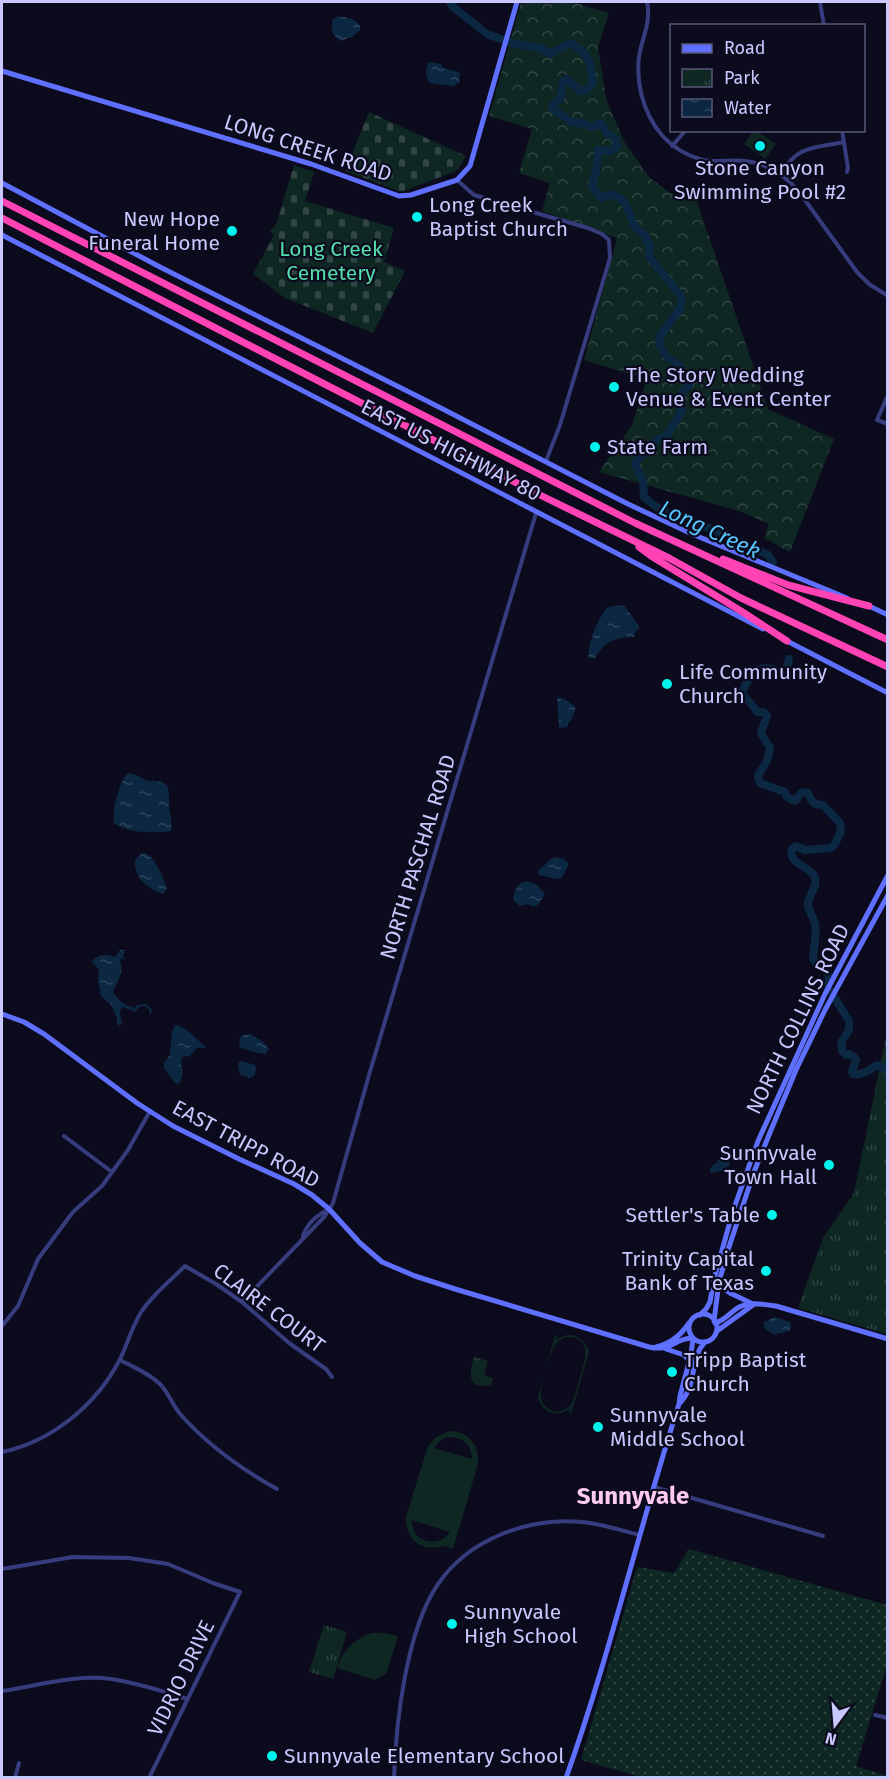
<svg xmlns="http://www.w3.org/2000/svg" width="889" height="1779" font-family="'Fira Sans',sans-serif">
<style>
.grass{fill:url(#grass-dots)}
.forest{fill:url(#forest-crowns)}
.cemetery{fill:url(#cemetery-stones)}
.park{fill:url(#park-tufts)}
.pitch{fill:#0e2723;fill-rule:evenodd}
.water{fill:url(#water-ripples)}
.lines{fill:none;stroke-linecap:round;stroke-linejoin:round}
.river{stroke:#0b2742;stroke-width:8}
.street{stroke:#363c7d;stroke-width:4}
.secondary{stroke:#5f6fff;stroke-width:5}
.highway{stroke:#ff43b5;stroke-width:7}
.poi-dot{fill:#00f3ec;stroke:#0c0b1d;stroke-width:2}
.labels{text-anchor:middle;stroke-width:4.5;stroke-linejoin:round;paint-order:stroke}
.street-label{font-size:21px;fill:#c8c8ff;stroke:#0c0b1d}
.poi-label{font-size:21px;fill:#c8c8ff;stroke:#0c0b1d;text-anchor:start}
.park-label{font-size:21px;fill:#53dfab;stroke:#0c0b1d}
.water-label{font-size:22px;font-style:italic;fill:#56c6ff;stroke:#0c0b1d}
.quarter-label{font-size:24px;font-weight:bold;fill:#ffcaf2;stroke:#0c0b1d}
</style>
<defs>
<pattern id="grass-dots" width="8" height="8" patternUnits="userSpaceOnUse" patternTransform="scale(1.5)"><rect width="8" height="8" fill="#0e2723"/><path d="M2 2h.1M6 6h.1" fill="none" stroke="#304544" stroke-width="1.8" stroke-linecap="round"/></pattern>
<pattern id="forest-crowns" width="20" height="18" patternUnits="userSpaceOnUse" patternTransform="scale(1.5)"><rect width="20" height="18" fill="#0e2723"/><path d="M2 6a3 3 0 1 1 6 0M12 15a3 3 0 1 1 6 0" fill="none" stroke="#304544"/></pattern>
<pattern id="cemetery-stones" width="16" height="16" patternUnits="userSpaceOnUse" patternTransform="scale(1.5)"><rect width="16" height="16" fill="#0e2723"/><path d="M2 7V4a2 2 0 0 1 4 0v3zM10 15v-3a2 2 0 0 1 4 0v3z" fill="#304544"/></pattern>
<pattern id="park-tufts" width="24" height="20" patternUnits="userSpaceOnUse" patternTransform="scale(1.5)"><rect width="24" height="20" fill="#0e2723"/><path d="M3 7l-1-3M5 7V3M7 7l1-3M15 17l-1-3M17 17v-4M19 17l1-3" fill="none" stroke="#304544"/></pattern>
<pattern id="water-ripples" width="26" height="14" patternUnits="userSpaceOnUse" patternTransform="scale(1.5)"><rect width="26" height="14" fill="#0b2742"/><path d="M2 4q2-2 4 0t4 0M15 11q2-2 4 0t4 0" fill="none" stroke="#2d455e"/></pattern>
</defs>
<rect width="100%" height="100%" fill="#0c0b1d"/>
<path class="grass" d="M689,1549L887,1605V1665L856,1766L887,1776V1777H641L581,1760L637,1567L674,1573Z"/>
<path class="forest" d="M521,2H572L609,13L598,47L606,99L625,143L650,178L670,193L696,199L768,409L834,439L790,552L764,538L769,524L739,511L599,472L632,425L647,379L584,360L617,238L542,211L550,183L519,173L532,129L489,116Z"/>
<path class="cemetery" d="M369,112L466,156L459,168L454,172L401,192L345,171Z
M294,165L314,172L305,201L394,228L384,262L405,271L373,333L285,298L253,274L274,235L270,232L277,222Z"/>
<path class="park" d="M887,1032V1334L798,1308L823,1238L854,1193Z
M474,1357L488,1361L484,1375L493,1378L491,1385C467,1390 469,1374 474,1357Z
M324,1625L347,1632L333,1679L309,1672Z"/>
<path class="pitch" d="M754,130L776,144L765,159L744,144Z
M555,1335H557L556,1340C570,1330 584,1336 589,1352L571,1414L569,1413L570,1409C556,1418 542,1413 538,1397ZM566,1337C594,1336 585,1361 580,1377C577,1387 575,1397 571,1405C565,1410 560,1413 553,1411C547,1409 541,1404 541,1397C539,1388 551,1348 557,1342C561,1339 562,1339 566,1337Z
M455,1431C472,1436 479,1446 478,1464L453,1549L447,1547V1545C423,1553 406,1542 406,1517L427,1449C433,1437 441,1432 455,1431ZM447,1437C462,1437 472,1444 472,1459L434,1448L441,1440ZM412,1520L450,1532C438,1549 410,1542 412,1520Z
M372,1633H385L398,1636L386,1674L375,1680L337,1668C344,1649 353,1640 372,1633Z"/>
<path class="water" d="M336,17C345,16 355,18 360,26V30L352,37L340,41C332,35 330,29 333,19Z
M429,62L441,64L443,68L459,72L460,73L459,83L453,86L430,83C425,78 425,68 429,62Z
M624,605L639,626V630H636L634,637C613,638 607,640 595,658H590L588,656C589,651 589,646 591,641C594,629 600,617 607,607Z
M557,697L566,700L576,707L571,721L568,723V727L559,728Z
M128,773C137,775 138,776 146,780C150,782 151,780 156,781C173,782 168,796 169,807C170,816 173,823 171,831C153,833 129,834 114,823C111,814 120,779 128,773Z
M145,853C157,859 162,877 167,888L163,894C147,888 134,879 135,860L141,854Z
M556,857L564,859L568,863V866L562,878L557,879L539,875L538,871L551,859Z
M527,881L537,885L545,894L539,904L534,907L528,904L520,906L513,900C514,891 517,883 527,881Z
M120,950H125L123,956L125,958V960L122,958L120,960C124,974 118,979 113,992C118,1000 127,1007 135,1008L137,1005L145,1004L151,1008L152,1012L150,1014L149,1009L144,1006H140L135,1012L123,1007C119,1010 120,1016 121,1020L123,1022L119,1025L122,1029L117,1024V1019L111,1005L101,996L98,980L99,970L92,962C97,953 108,955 115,957Z
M175,1025C186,1026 198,1041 207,1048H197L190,1056L182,1057L181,1064L183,1072L180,1083L176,1084L164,1068V1063L170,1055L172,1033Z
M250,1034L262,1041L269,1049L265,1055L263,1053L262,1054L241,1048L239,1044L240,1037L243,1035Z
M241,1061L255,1065L256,1070L254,1076L250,1078C240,1074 239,1077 238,1063Z
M724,1158L729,1159L730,1165L726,1167V1170L710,1173V1169L714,1164L718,1163L717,1160H721Z
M775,1317L790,1322L791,1327L789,1331L774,1335L764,1328V1322Z"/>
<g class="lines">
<path class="river" d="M450,2L452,6L487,34L515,44L540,48L550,54L570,43C590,54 591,62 593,83L585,91H580L567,79L563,82L560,99L554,104L552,108L571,122L585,124L592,127L601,123L607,133L616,139L617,146L611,151L598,150L597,166L592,187L601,198L612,194C616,197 622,198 624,202C633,216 630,227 645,235L650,246L649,257L682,297L680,309L660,336L659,344L667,357L679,365L689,385C682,390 680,396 678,403L682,410C678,420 671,428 666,437L657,439L654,444H649L643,455L636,461V466L643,481L644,497L655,506L671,515L680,517L695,525L709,528L768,555L773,562
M789,659L786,671C778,672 773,668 766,668C754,667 745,684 742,693C746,700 753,704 757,712H764L767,716L761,733L770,748C769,753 768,760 765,764C761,772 755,774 760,783L785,792L787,797L795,801L802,792L808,793C811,801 813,805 823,805L840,823L841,831L835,844L831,848L805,850L796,846L792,849C788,864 808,865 814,876C819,884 810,894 808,902C807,911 814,916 815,924C817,933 814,948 813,957L814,961L827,972L829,977L828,987L849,1021V1030L841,1043L842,1045V1051L846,1055L849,1054L854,1057L856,1060L852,1071L853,1074C862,1076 870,1069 878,1065L884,1069L888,1066"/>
<path class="street" d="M647,2C651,20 644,34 640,51C637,65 638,79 641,93C649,126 669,151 703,160C717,163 731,159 745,161C766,163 783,174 797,189L857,272L869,284L888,296
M820,2L824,26
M842,130L848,168L847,172
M672,146L686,130
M782,175C794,145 817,148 844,142
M457,180L474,195L588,228L602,234L609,240L610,258L560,425L546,461
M888,395L877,420L888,424
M64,1136L112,1172
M303,1236C307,1224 317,1215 328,1210
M242,1302L325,1216L333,1203L369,1075L536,513
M2,1326L18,1306L38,1259L73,1212L102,1186L128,1150L150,1111
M120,1360C133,1367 149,1373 160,1384C169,1393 172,1405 181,1415C208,1445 241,1469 277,1489
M2,1452C51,1442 96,1405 119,1361C127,1346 131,1329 140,1314C151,1296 170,1281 185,1266L216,1284L242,1302L289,1343L326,1369L332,1377
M654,1487L823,1536
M2,1569L73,1557L129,1558L168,1564L213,1583L240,1592L149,1778
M2,1691C37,1686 76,1674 111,1679C137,1683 163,1691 187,1699
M875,1715L888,1718
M15,1778L19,1763
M394,1778C396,1722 406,1631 438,1584C469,1539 528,1517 582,1522C602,1524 620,1530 640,1535"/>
<path class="secondary" d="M2,71L311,164L399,196L411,195L457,180L470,166L517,2
M2,183L160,267L431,403L628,504L692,534L847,598
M2,235L763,629
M867,605L888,615
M785,640L888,693
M2,1014L24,1022L44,1034L137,1103L173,1126L239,1159L294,1184L312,1195L329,1209L360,1243L382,1262L415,1276L455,1289L649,1347C673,1352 672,1339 692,1338
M719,1285L730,1293L753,1304
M689 1328a14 14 0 1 1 28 0a14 14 0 1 1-28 0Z
M700,1315L706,1309L710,1302L714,1279L733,1211L758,1141L825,994L888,875
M714,1321L719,1282L728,1250L754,1172L771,1130L796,1070L825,1010L888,895
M715,1323C724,1321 729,1314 736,1309C747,1301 763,1304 776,1306L888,1339
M717,1331L753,1305
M656,1347C670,1344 681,1335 689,1323
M666,1349L684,1355L690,1361
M679,1404C699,1384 688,1360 705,1342
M566,1778C610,1655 639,1528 679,1404L680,1396L691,1355L693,1338"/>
<path class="highway" d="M2,201L635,523L888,640
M2,218L542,496L669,558L741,598L888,667
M639,547L651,556L741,611L787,641
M723,559L788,585L869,606"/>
</g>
<g class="poi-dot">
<circle cx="760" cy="146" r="6"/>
<circle cx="417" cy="217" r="6"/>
<circle cx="232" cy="231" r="6"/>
<circle cx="614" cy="387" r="6"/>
<circle cx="595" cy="447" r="6"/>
<circle cx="667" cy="684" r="6"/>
<circle cx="829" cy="1165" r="6"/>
<circle cx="772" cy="1215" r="6"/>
<circle cx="766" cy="1271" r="6"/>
<circle cx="672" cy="1372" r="6"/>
<circle cx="598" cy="1427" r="6"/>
<circle cx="452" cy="1624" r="6"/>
<circle cx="272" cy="1756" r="6"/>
</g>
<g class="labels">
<g class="street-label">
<text transform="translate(308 148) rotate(18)" y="7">LONG CREEK ROAD</text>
<text transform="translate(451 450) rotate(27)" y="7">EAST US HIGHWAY 80</text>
<text transform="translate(418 857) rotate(-73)" y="7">NORTH PASCHAL ROAD</text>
<text transform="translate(798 1019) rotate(-64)" y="7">NORTH COLLINS ROAD</text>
<text transform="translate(246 1144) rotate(28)" y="7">EAST TRIPP ROAD</text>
<text transform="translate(269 1308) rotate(37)" y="7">CLAIRE COURT</text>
<text transform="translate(181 1678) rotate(-64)" y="7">VIDRIO DRIVE</text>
</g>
<g class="poi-label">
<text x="760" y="175" text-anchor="middle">Stone Canyon<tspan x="760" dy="24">Swimming Pool #2</tspan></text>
<text x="429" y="212">Long Creek<tspan x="429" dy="24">Baptist Church</tspan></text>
<text x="220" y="226" text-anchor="end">New Hope<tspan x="220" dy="24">Funeral Home</tspan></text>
<text x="626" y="382">The Story Wedding<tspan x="626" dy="24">Venue &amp; Event Center</tspan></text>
<text x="607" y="454">State Farm</text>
<text x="679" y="679">Life Community<tspan x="679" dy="24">Church</tspan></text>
<text x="817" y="1160" text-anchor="end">Sunnyvale<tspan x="817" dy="24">Town Hall</tspan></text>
<text x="760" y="1222" text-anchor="end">Settler's Table</text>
<text x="754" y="1266" text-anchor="end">Trinity Capital<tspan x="754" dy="24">Bank of Texas</tspan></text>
<text x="684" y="1367">Tripp Baptist<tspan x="684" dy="24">Church</tspan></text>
<text x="610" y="1422">Sunnyvale<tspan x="610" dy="24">Middle School</tspan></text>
<text x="464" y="1619">Sunnyvale<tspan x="464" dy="24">High School</tspan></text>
<text x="284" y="1763">Sunnyvale Elementary School</text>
</g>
<g class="park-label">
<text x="331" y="256">Long Creek<tspan x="331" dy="24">Cemetery</tspan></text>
</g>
<g class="water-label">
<text transform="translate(710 529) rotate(25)" y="8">Long Creek</text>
</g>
<g class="quarter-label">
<text x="633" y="1504">Sunnyvale</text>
</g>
</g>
<rect width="889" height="1779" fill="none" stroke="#c8c8ff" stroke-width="6"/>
<rect x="670" y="24" width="195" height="108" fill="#0c0b1d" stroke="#575777" stroke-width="1.5"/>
<rect x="682" y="44" width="30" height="9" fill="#5f6fff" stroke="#575777" stroke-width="1.5"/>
<text x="724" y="54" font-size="18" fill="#c8c8ff">Road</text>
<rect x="682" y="69" width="30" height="18" fill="url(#park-tufts)" stroke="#575777" stroke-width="1.5"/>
<text x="724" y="84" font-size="18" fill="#c8c8ff">Park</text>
<rect x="682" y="99" width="30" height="18" fill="url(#water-ripples)" stroke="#575777" stroke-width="1.5"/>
<text x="724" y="114" font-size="18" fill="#c8c8ff">Water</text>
<g transform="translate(835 1725) rotate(196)" stroke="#0c0b1d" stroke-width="4.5" paint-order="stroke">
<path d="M0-4.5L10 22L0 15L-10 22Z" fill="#c8c8ff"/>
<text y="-9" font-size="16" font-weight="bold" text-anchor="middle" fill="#c8c8ff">N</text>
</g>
</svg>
